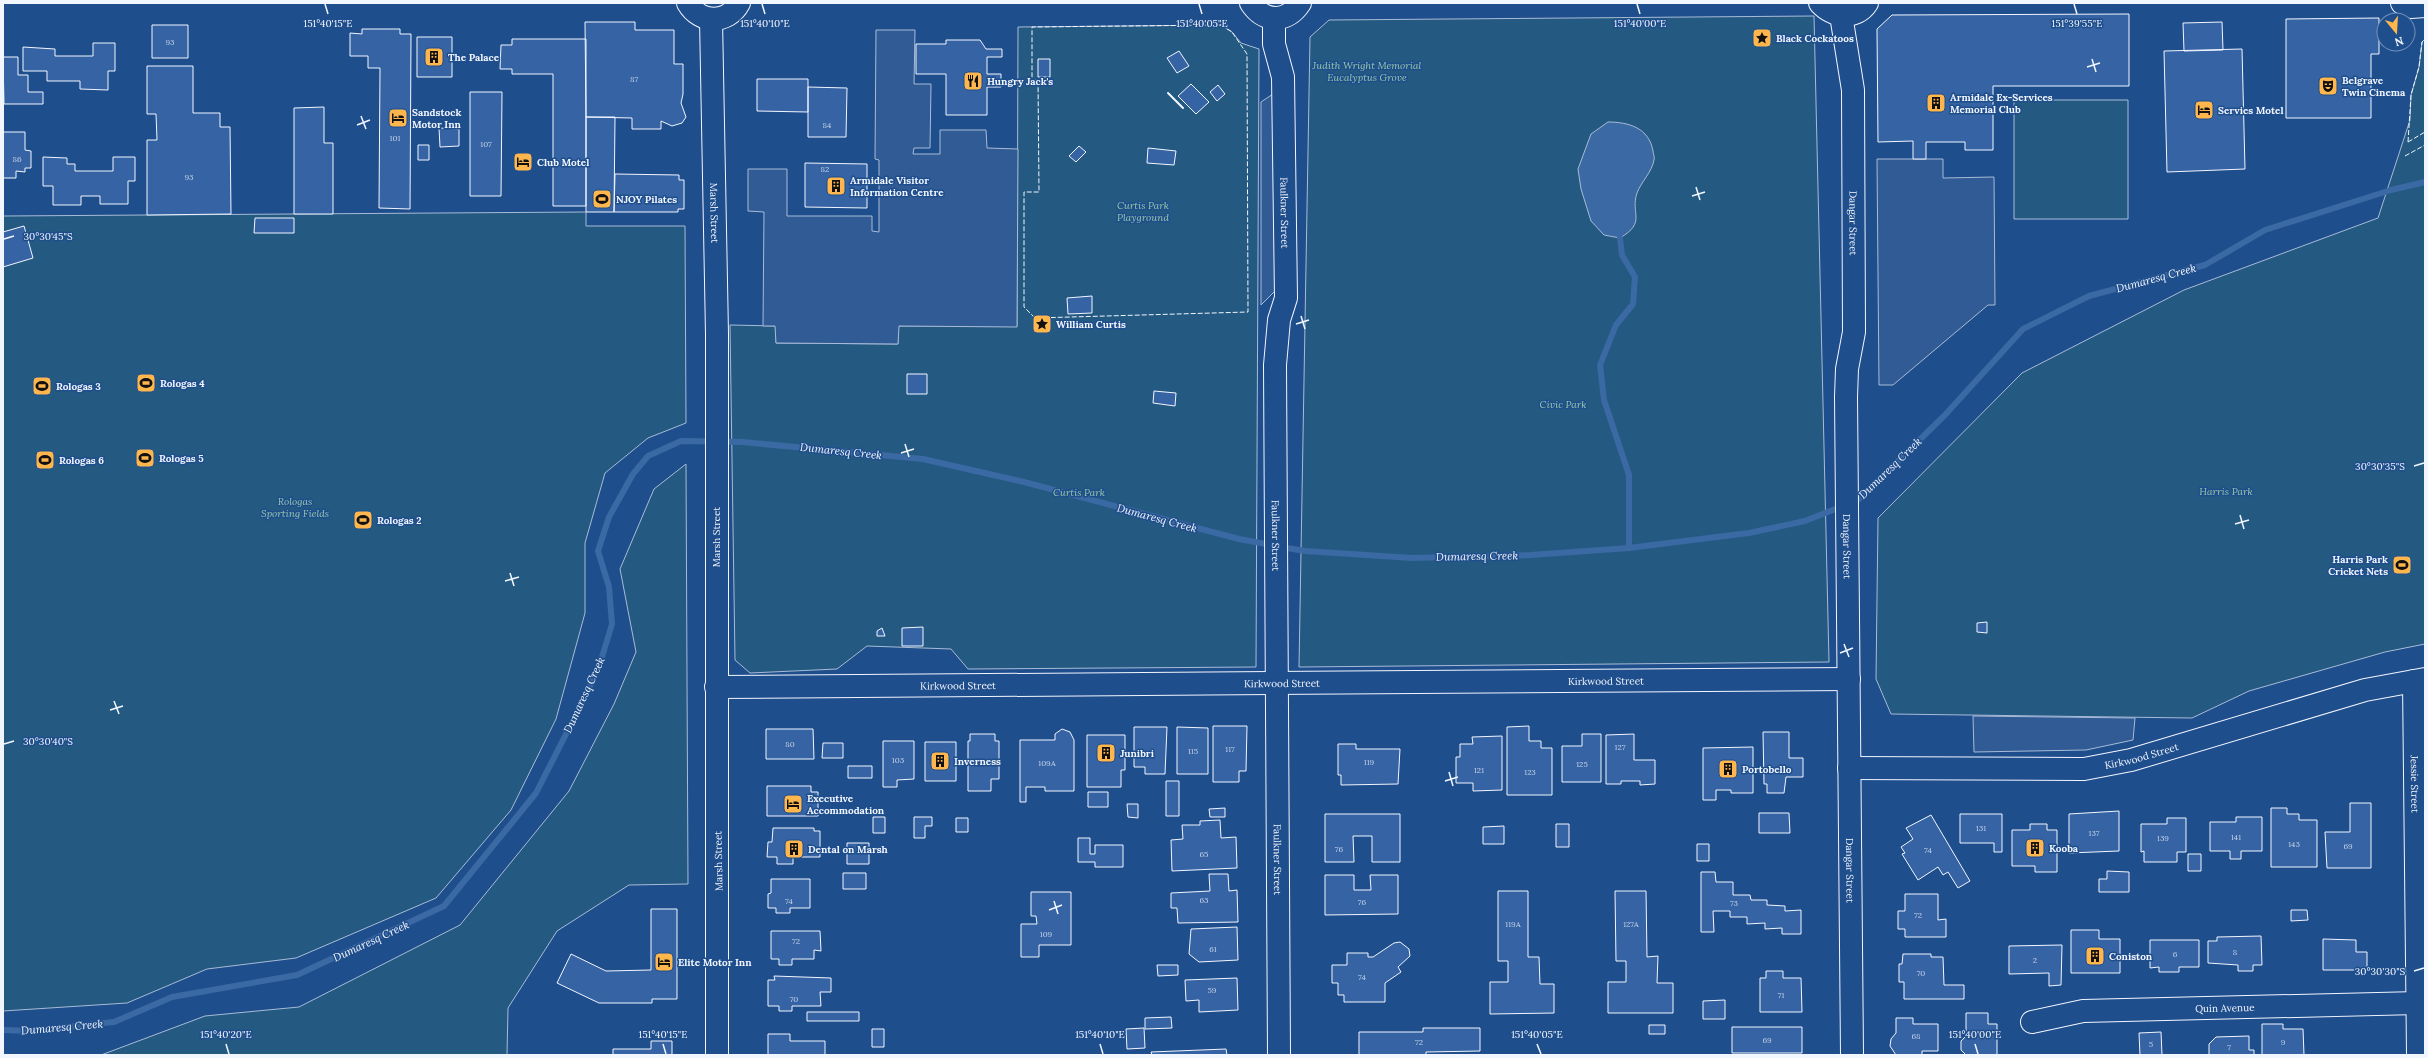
<svg xmlns="http://www.w3.org/2000/svg" width="2428" height="1058" font-family="Lora,serif">
<style>
.green{fill:#245a82;stroke:#a8bbd7}
.parking{fill:#305b95;stroke:#a8bbd7}
.water{fill:#3b69a3;stroke:#a8bbd7}
.lines{fill:none;stroke-linecap:round;stroke-linejoin:round}
.stream{stroke:#3b69a3;stroke-width:6}
.building{fill:#3563a3;stroke:#f2f6ff}
.minor-casing{stroke:#f2f6ff;stroke-width:24}
.major-casing{stroke:#f2f6ff;stroke-width:24}
.minor{stroke:#1f4e8c;stroke-width:22}
.major{stroke:#1f4e8c;stroke-width:22}
.fence{stroke:#f2f6ff;stroke-width:1;stroke-dasharray:5 2;stroke-linecap:butt}
.wall{stroke:#f2f6ff;stroke-width:2}
.ticks{fill:none;stroke:#f2f6ff;stroke-width:1.5}
.labels{text-anchor:middle;stroke-width:3;stroke-linejoin:round;paint-order:stroke}
.number-label{font-size:8px;fill:#c3d1e8}
.poi-label{font-size:10px;font-weight:bold;fill:#f2f6ff;stroke:#1f4e8c;text-anchor:start}
.park-label{font-size:10px;font-style:italic;fill:#97c8a6;stroke:#1f4e8c}
.street-label{font-size:10px;fill:#f2f6ff;stroke:#1f4e8c}
.water-label{font-size:11px;font-style:italic;fill:#f2f6ff;stroke:#1f4e8c}
.ticks-label{font-size:10px;text-anchor:middle;fill:#f2f6ff;stroke:#1f4e8c;stroke-width:3;stroke-linejoin:round;paint-order:stroke}
</style>
<rect width="100%" height="100%" fill="#1f4e8c"/>
<path class="green" d="M1814,16L1829,662L1299,667L1310,37L1329,20Z
M1221,25L1232,32L1241,43L1259,49L1256,667L968,669L951,649L867,646L837,669L750,673L735,660L730,325L776,326V343L898,344V326H1017L1018,27Z
M2425,39V644L2385,652L2249,691L2192,718L1891,714L1876,679L1878,518L2022,373L2184,290L2378,218L2410,120L2411,95L2419,67L2422,42Z
M2014,100H2128V219H2014Z
M586,212V226H685L686,423L648,438L605,473L585,543V613L556,719L511,810L436,898L296,958L207,969L127,1003L3,1011V216Z
M686,464L688,884L629,885L557,931L508,1008L507,1055H101L205,1016L299,1007L460,925L569,791L614,704L636,652L620,569L654,489Z"/>
<path class="parking" d="M876,30H915L914,84H931L930,148H914L913,154H940V130H986L987,148L1018,149L1017,327L899,326L898,344L776,343L775,326H763L764,212L748,211V169H787V216H872V231L879,232V160L875,159Z
M1276,92V290L1261,305V102Z
M1877,159H1943V178L1994,177L1995,305H1988L1893,385H1879Z
M1973,716L2135,718L2133,740L2086,750L1974,752Z"/>
<path class="water" d="M1608,122C1629,122 1649,128 1653,151C1653,153 1655,158 1654,160C1652,172 1641,182 1637,193C1630,214 1647,222 1620,238L1604,235L1591,221L1581,189L1578,169L1591,134Z"/>
<g class="lines">
<path class="stream" d="M1620,238L1622,255L1635,277L1633,304L1616,325L1600,365L1604,400L1629,475V548
M1281,547L1305,551L1412,558L1531,555L1629,548L1749,533L1805,521L1858,500L1945,415L2023,329L2089,296L2205,265L2265,230L2391,190L2425,182
M3,1030L30,1031L114,1022L172,997L297,975L444,906L536,793L587,693L602,657L612,624L609,587L598,551L609,517L633,474L648,456L681,441L742,442L923,459L1024,482L1239,539L1272,545"/>
</g>
<path class="building" d="M2129,14V86H1993V150H1965V142H1926V159H1913V141L1878,142L1877,29L1892,15Z
M2379,18V54H2371V118H2286V19Z
M585,22H635V30H674V64H683V94L681,103L686,117L682,123L672,126L661,121V129H632V118L586,117Z
M2222,22L2223,50L2184,51L2183,23Z
M152,25H188V58H152Z
M362,29H400V34H411L410,209L379,208L380,68H368V56H350V33L362,34Z
M417,37H452V77H417Z
M512,39H586V206H553V74H512V69H500L501,45H512Z
M946,40H980L986,49H1002V57H987V74H1001V87H987V115H946V74H916V44H946Z
M93,43H115V71H108V90L80,89V81H47V71H23V47L55,49V56H93Z
M2242,49L2245,169L2167,172L2164,51Z
M1179,51L1189,66L1177,73L1167,58Z
M3,57H18V75H28V92H43V104H4Z
M1038,59H1050V77H1038Z
M147,66H193V113H220V127H230L231,214L147,215V140H157L156,114H147Z
M757,79H808V112L757,111Z
M1191,84L1209,102L1196,114L1178,96Z
M1218,85L1225,94L1217,101L1210,92Z
M808,87L847,88L846,137H808Z
M470,92H502L501,196H470Z
M324,107V143H333V214H294V108Z
M586,117H615L614,212H586Z
M439,128L459,129V146L440,147Z
M3,132H25V150L31,151V168H25V172L16,171V178H3Z
M418,145H429V160H418Z
M1079,146L1086,152L1076,162L1069,156Z
M1148,148L1176,151L1174,165L1147,163Z
M43,157L67,158V164H75V171H113V157H135V181H128V204H100V196H81V205H53V186H43Z
M805,163L867,164V208L805,207Z
M615,174L679,175V180H684V209H678V212H614Z
M255,218H294V233H254Z
M24,226L33,258L3,267V232Z
M1092,296V313L1068,314L1067,298Z
M907,374H927V394H907Z
M1154,391L1176,393L1175,406L1153,403Z
M1987,622V633L1977,632V623Z
M923,627V646H902V628Z
M882,628L885,636H877V631Z
M1213,726H1247L1246,771H1239V782H1213Z
M1529,726V741H1541V748H1552V795H1507V727Z
M1134,727H1167L1165,774H1145V767H1134Z
M1177,727L1208,728V774H1177Z
M766,729H813L814,759H766Z
M1062,729L1070,732L1074,740V791H1045V787H1026V802H1020V740H1055V734Z
M1763,732H1789V758H1803V777H1786L1784,793H1767V784H1764Z
M970,734H995V741H999V779H991V791H968V741H970Z
M1582,734H1601V782H1562V746H1582Z
M1634,734V760H1655V784L1640,785V781H1621V784H1606V735Z
M1087,735H1125V770H1121V787H1087Z
M1502,736V790L1473,791V783H1456V757H1460V744H1473L1472,737Z
M883,741H914V779L897,780V787H883Z
M925,742H956V781H925Z
M823,743H843V758H822Z
M1338,744H1356V749H1400L1398,784L1341,785V775H1338Z
M1753,747V793H1731V790H1716V800H1703V748Z
M848,766H872V778H848Z
M1166,781H1179V816H1166Z
M767,786H811V792H818V816H767Z
M1088,792H1108V807H1088Z
M2350,803H2371V868H2327L2325,832H2350Z
M1127,804H1138V818L1128,817Z
M1225,808V817H1210L1209,809Z
M2271,808H2287V814H2299V820H2317V867H2271Z
M2119,811V851L2069,853V814Z
M1759,813H1789L1790,833H1759Z
M1325,814H1400V862H1372V836H1353L1354,862H1325Z
M1960,814H2002V852H1994V843H1960Z
M1931,815L1970,881L1958,888L1948,872L1943,875L1938,867L1918,880L1902,854L1905,853L1901,847L1913,839L1906,828Z
M873,817H885V833H873Z
M914,817H932V826H925V838H914Z
M2236,817H2262V851H2241V859H2230V851H2210V822H2236Z
M956,818H968V832H956Z
M2167,818H2186V852H2177V862H2144V851L2141,852V824H2167Z
M1220,820L1221,838L1236,837L1237,868L1172,871L1171,840L1183,839L1182,825H1200V821Z
M1556,824H1569V847H1556Z
M2030,824H2047V830H2057V872H2035V866H2012V830H2030Z
M1504,826V844H1483V827Z
M773,828H814V831H820V857H793V864H777V857H767L768,842H772Z
M1078,838H1090V854H1095V845H1123V867H1095V862H1078Z
M847,843H869V864H847Z
M1697,844H1709V861H1697Z
M2188,854H2201V871H2188Z
M2107,871L2129,872V892H2099V879H2107Z
M1701,872H1715L1716,882H1733V895H1750L1751,900H1767V905L1785,906V911L1801,910V934H1782V928L1765,929V923L1747,924V917H1730V911H1713L1714,932H1701Z
M843,873H866V889H843Z
M1209,874H1228L1229,891L1237,890L1238,922L1178,923L1177,908H1171V893L1210,891Z
M1325,875H1354V890H1371L1370,875H1398V914L1325,915Z
M771,879H810V908H790V913H776V908H768V894L771,893Z
M1498,891H1528V957H1539L1540,984H1554V1013L1490,1014V982H1508V961H1498Z
M1615,891H1646L1647,957L1658,956L1657,983H1673V1013H1608V982H1626V961H1616Z
M1031,892H1071V945H1039V957H1021V924H1037L1036,916H1031Z
M1905,894H1938V920L1946,919V937H1905V929H1898V911H1905Z
M651,909H677V999H652V1003H599L557,983L571,954L606,971L651,970Z
M2291,910H2307L2308,920L2291,921Z
M1237,927L1238,960L1199,962L1189,954L1191,929Z
M2071,930H2099V939H2120V973H2071Z
M771,931H820L821,951L814,950V959H792V965H779V959H771Z
M2261,936L2262,965H2253V971H2238V965L2208,963V941H2217V937Z
M2323,939L2356,940V952H2367V970H2323Z
M2150,940H2199V967H2179V972H2159V967L2150,968Z
M1400,942L1409,949L1410,956L1398,967L1401,972L1385,983V1002H1344V995H1338V983H1332V965H1347V953H1368V957H1373L1394,943Z
M2062,945L2061,985L2049,986V973L2009,974V946Z
M1903,954H1931V957H1943L1944,985H1964V999H1904V982H1899V964H1902Z
M1157,965H1178V975L1158,976Z
M1766,971H1783V978H1801L1802,1012H1760V978H1766Z
M774,976L831,978V992H820L821,1006H792V1011H779V1006H768V980H775Z
M1237,978L1238,1010L1199,1012V1000L1186,1001L1185,980Z
M1725,1000V1019H1703V1001Z
M807,1012H859V1021H807Z
M1966,1013H1988V1024H1997V1055H1966L1961,1050V1041L1966,1036Z
M1171,1017L1172,1028L1145,1029V1018Z
M1896,1018H1913V1024H1938V1051H1922V1055H1896L1890,1046L1891,1039L1896,1033Z
M2262,1024H2283V1029H2303L2304,1055H2262Z
M1649,1025H1665V1034H1649Z
M1732,1027H1802V1053H1732Z
M1144,1028L1145,1048L1127,1049L1126,1029Z
M1423,1028H1480V1051L1426,1052V1055H1359V1032H1423Z
M872,1029H884V1047H872Z
M2161,1032L2162,1055H2140L2139,1033Z
M768,1034H790V1041H825V1055H768Z
M2249,1036V1050H2254V1055H2209V1044L2216,1037Z
M651,1041H672V1055H613V1049H651Z
M1226,1049L1227,1055H1152L1151,1052Z"/>
<g class="lines">
<g class="minor-casing">
<g id="minor">
<path d="M1251,3C1264,23 1287,23 1300,3"/>
<path d="M1820,3C1833,17 1856,20 1867,3"/>
<path d="M2402,3L2411,7L2425,6"/>
<path id="s1" d="M1841,15L1853,90L1854,332L1847,369L1846,397L1852,1055"/>
<path id="s2" d="M1274,19V44L1283,77L1286,298L1279,320L1275,365L1279,1055"/>
<path id="s3" d="M2414,681L2418,1055"/>
<path id="s4" d="M716,687L1849,679"/>
<path id="s5" d="M1849,768L2084,769L2131,760L2365,690L2425,679"/>
<path id="s6" d="M2032,1022L2083,1011L2418,1003"/>
</g>
</g>
<g class="major-casing">
<g id="major">
<path d="M688,3C700,24 728,24 739,3"/>
<path id="s7" d="M711,19L717,334V1055"/>
</g>
</g>
<use href="#minor" class="minor"/>
<use href="#major" class="major"/>
<path class="fence" d="M1221,25L1232,32L1247,54L1248,312L1035,318L1024,307V192H1039L1038,80H1032V27Z
M2408,142L2411,95L2419,67L2422,42L2425,39
M2408,142L2425,132
M2405,156L2425,145"/>
<path class="wall" d="M1168,93L1183,108"/>
</g>
<path class="ticks" d="M325,4L328,14M762,4L765,14M1199,4L1202,14M1637,4L1640,14M2074,4L2077,14M2092,59L2096,72M2087,67L2100,63M361,116L366,129M357,125L370,120M1696,187L1700,200M1692,196L1705,192M4,239L14,236M1301,316L1305,329M1296,324L1309,320M905,444L909,457M901,453L914,449M2414,466L2424,463M2240,515L2244,529M2235,524L2249,520M510,573L514,586M505,581L519,577M1844,644L1849,657M1840,653L1853,648M114,701L119,714M110,710L123,706M4,744L14,741M1449,772L1453,786M1445,781L1458,777M1054,901L1058,914M1049,910L1062,905M2414,971L2424,968M226,1044L229,1054M663,1044L666,1054M1100,1044L1103,1054M1537,1044L1541,1054M1975,1044L1978,1054"/>
<defs>
<g id="sight-square" transform="scale(1)"><rect x="-9" y="-9" width="18" height="18" rx="4" fill="#ffb74d" stroke="#1f4e8c"/><path d="M0-6L1.8-2.2L6-1.7L2.9 1.2L3.7 5.4L0 3.3L-3.7 5.4L-2.9 1.2L-6-1.7L-1.8-2.2Z" fill="#111"/></g>
<g id="building-square" transform="scale(1)"><rect x="-9" y="-9" width="18" height="18" rx="4" fill="#ffb74d" stroke="#1f4e8c"/><path d="M-4-6H4V6H1V3H-1V6H-4ZM-2.5-4.3h1.7v1.8h-1.7ZM.8-4.3h1.7v1.8H.8ZM-2.5-1h1.7V.8h-1.7ZM.8-1h1.7V.8H.8Z" fill="#111"/></g>
<g id="restaurant-square" transform="scale(1)"><rect x="-9" y="-9" width="18" height="18" rx="4" fill="#ffb74d" stroke="#1f4e8c"/><path d="M-5-6h1v4h1v-4h1v4h1v-4h1v5L-1.5 .5V6h-2V.5L-5-1ZM5-6V6H3V1.5H1.5Q1.5-4 5-6Z" fill="#111"/></g>
<g id="theatre-square" transform="scale(1)"><rect x="-9" y="-9" width="18" height="18" rx="4" fill="#ffb74d" stroke="#1f4e8c"/><path d="M-5-5.5Q0-4 5-5.5V0Q5 5 0 6Q-5 5-5 0ZM-3.3-2.5H-1v1.5H-3.3ZM1-2.5H3.3v1.5H1ZM-2.8 1Q0 5.5 2.8 1Z" fill="#111"/></g>
<g id="hotel-square" transform="scale(1)"><rect x="-9" y="-9" width="18" height="18" rx="4" fill="#ffb74d" stroke="#1f4e8c"/><path d="M-6-4.5h1.5V1H6V5H4.5V3h-9V5H-6ZM-4 0a1.8 1.8 0 1 1 3.6 0ZM.5 0V-2.5h3Q6-2.5 6 0Z" fill="#111"/></g>
<g id="stadium-square" transform="scale(1)"><rect x="-9" y="-9" width="18" height="18" rx="4" fill="#ffb74d" stroke="#1f4e8c"/><path d="M0-5a6.5 5 0 1 0 0 10a6.5 5 0 1 0 0-10ZM-3.5-1.8h7v3.6h-7Z" fill="#111"/></g>
</defs>
<g fill-rule="evenodd">
<use href="#sight-square" x="1762" y="38"/>
<use href="#building-square" x="434" y="57"/>
<use href="#restaurant-square" x="973" y="81"/>
<use href="#theatre-square" x="2328" y="86"/>
<use href="#building-square" x="1936" y="103"/>
<use href="#hotel-square" x="2204" y="110"/>
<use href="#hotel-square" x="398" y="118"/>
<use href="#hotel-square" x="523" y="162"/>
<use href="#building-square" x="836" y="186"/>
<use href="#stadium-square" x="602" y="199"/>
<use href="#sight-square" x="1042" y="324"/>
<use href="#stadium-square" x="146" y="383"/>
<use href="#stadium-square" x="42" y="386"/>
<use href="#stadium-square" x="145" y="458"/>
<use href="#stadium-square" x="45" y="460"/>
<use href="#stadium-square" x="363" y="520"/>
<use href="#stadium-square" x="2402" y="565"/>
<use href="#building-square" x="1106" y="753"/>
<use href="#building-square" x="940" y="761"/>
<use href="#building-square" x="1728" y="769"/>
<use href="#hotel-square" x="793" y="804"/>
<use href="#building-square" x="2035" y="848"/>
<use href="#building-square" x="794" y="849"/>
<use href="#building-square" x="2095" y="956"/>
<use href="#hotel-square" x="664" y="962"/>
</g>
<g class="labels">
<g class="number-label">
<text x="170" y="45">93</text>
<text x="634" y="82">87</text>
<text x="827" y="128">84</text>
<text x="395" y="141">101</text>
<text x="486" y="147">107</text>
<text x="17" y="162">86</text>
<text x="825" y="172">82</text>
<text x="189" y="180">93</text>
<text x="790" y="747">80</text>
<text x="1620" y="750">127</text>
<text x="1230" y="752">117</text>
<text x="1193" y="754">115</text>
<text x="898" y="763">103</text>
<text x="1369" y="765">119</text>
<text x="1047" y="766">109A</text>
<text x="1582" y="767">125</text>
<text x="1479" y="773">121</text>
<text x="1530" y="775">123</text>
<text x="1981" y="831">131</text>
<text x="2094" y="836">137</text>
<text x="2236" y="840">141</text>
<text x="2163" y="841">139</text>
<text x="2294" y="847">143</text>
<text x="2348" y="849">69</text>
<text x="1339" y="852">76</text>
<text x="1928" y="853">74</text>
<text x="1204" y="857">65</text>
<text x="1204" y="903">63</text>
<text x="789" y="904">74</text>
<text x="1362" y="905">76</text>
<text x="1734" y="906">73</text>
<text x="1918" y="918">72</text>
<text x="1513" y="927">119A</text>
<text x="1631" y="927">127A</text>
<text x="1046" y="937">109</text>
<text x="796" y="944">72</text>
<text x="1213" y="952">61</text>
<text x="2235" y="955">8</text>
<text x="2175" y="957">6</text>
<text x="2035" y="963">2</text>
<text x="1921" y="976">70</text>
<text x="1362" y="980">74</text>
<text x="1212" y="993">59</text>
<text x="1781" y="998">71</text>
<text x="794" y="1002">70</text>
<text x="1916" y="1039">68</text>
<text x="1767" y="1043">69</text>
<text x="1419" y="1045">72</text>
<text x="2283" y="1045">9</text>
<text x="2151" y="1047">5</text>
<text x="2229" y="1050">7</text>
</g>
<g class="poi-label">
<text x="1776" y="42">Black Cockatoos</text>
<text x="448" y="61">The Palace</text>
<text x="2342" y="84">Belgrave<tspan x="2342" dy="12">Twin Cinema</tspan></text>
<text x="987" y="85">Hungry Jack's</text>
<text x="1950" y="101">Armidale Ex-Services<tspan x="1950" dy="12">Memorial Club</tspan></text>
<text x="2218" y="114">Servies Motel</text>
<text x="412" y="116">Sandstock<tspan x="412" dy="12">Motor Inn</tspan></text>
<text x="537" y="166">Club Motel</text>
<text x="850" y="184">Armidale Visitor<tspan x="850" dy="12">Information Centre</tspan></text>
<text x="616" y="203">NJOY Pilates</text>
<text x="1056" y="328">William Curtis</text>
<text x="160" y="387">Rologas 4</text>
<text x="56" y="390">Rologas 3</text>
<text x="159" y="462">Rologas 5</text>
<text x="59" y="464">Rologas 6</text>
<text x="377" y="524">Rologas 2</text>
<text x="2388" y="563" text-anchor="end">Harris Park<tspan x="2388" dy="12">Cricket Nets</tspan></text>
<text x="1120" y="757">Junibri</text>
<text x="954" y="765">Inverness</text>
<text x="1742" y="773">Portobello</text>
<text x="807" y="802">Executive<tspan x="807" dy="12">Accommodation</tspan></text>
<text x="2049" y="852">Kooba</text>
<text x="808" y="853">Dental on Marsh</text>
<text x="2109" y="960">Coniston</text>
<text x="678" y="966">Elite Motor Inn</text>
</g>
<g class="park-label">
<text x="1367" y="69">Judith Wright Memorial<tspan x="1367" dy="12">Eucalyptus Grove</tspan></text>
<text x="1143" y="209">Curtis Park<tspan x="1143" dy="12">Playground</tspan></text>
<text x="1563" y="408">Civic Park</text>
<text x="2226" y="495">Harris Park</text>
<text x="1079" y="496">Curtis Park</text>
<text x="295" y="505">Rologas<tspan x="295" dy="12">Sporting Fields</tspan></text>
</g>
<g class="street-label">
<text dy="4" stroke="none"><textPath href="#s7" startOffset="194">Marsh Street</textPath></text>
<text dy="4" stroke="none"><textPath href="#s2" startOffset="195">Faulkner Street</textPath></text>
<text dy="4" stroke="none"><textPath href="#s1" startOffset="209">Dangar Street</textPath></text>
<text dy="4" stroke="none"><textPath href="#s2" startOffset="519">Faulkner Street</textPath></text>
<text transform="translate(716 537) rotate(-90)" y="4">Marsh Street</text>
<text dy="4" stroke="none"><textPath href="#s1" startOffset="533">Dangar Street</textPath></text>
<text dy="4" stroke="none"><textPath href="#s4" startOffset="890">Kirkwood Street</textPath></text>
<text dy="4" stroke="none"><textPath href="#s4" startOffset="566">Kirkwood Street</textPath></text>
<text dy="4" stroke="none"><textPath href="#s4" startOffset="242">Kirkwood Street</textPath></text>
<text dy="4" stroke="none"><textPath href="#s5" startOffset="294">Kirkwood Street</textPath></text>
<text dy="4" stroke="none"><textPath href="#s3" startOffset="103">Jessie Street</textPath></text>
<text dy="4" stroke="none"><textPath href="#s2" startOffset="843">Faulkner Street</textPath></text>
<text transform="translate(718 861) rotate(-91)" y="4">Marsh Street</text>
<text dy="4" stroke="none"><textPath href="#s1" startOffset="857">Dangar Street</textPath></text>
<text dy="4" stroke="none"><textPath href="#s6" startOffset="194">Quin Avenue</textPath></text>
</g>
<g class="water-label">
<text transform="translate(2156 278) rotate(-15)" y="4">Dumaresq Creek</text>
<text transform="translate(841 451) rotate(6)" y="4">Dumaresq Creek</text>
<text transform="translate(1890 468) rotate(-44)" y="4">Dumaresq Creek</text>
<text transform="translate(1157 518) rotate(15)" y="4">Dumaresq Creek</text>
<text transform="translate(1477 556) rotate(-1)" y="4">Dumaresq Creek</text>
<text transform="translate(584 695) rotate(-65)" y="4">Dumaresq Creek</text>
<text transform="translate(371 941) rotate(-25)" y="4">Dumaresq Creek</text>
<text transform="translate(62 1027) rotate(-5)" y="4">Dumaresq Creek</text>
</g>
</g>
<g class="ticks-label">
<text x="328" y="27">151°40'15"E</text>
<text x="765" y="27">151°40'10"E</text>
<text x="1202" y="27">151°40'05"E</text>
<text x="1640" y="27">151°40'00"E</text>
<text x="2077" y="27">151°39'55"E</text>
<text x="48" y="240">30°30'45"S</text>
<text x="2380" y="470">30°30'35"S</text>
<text x="48" y="745">30°30'40"S</text>
<text x="2380" y="975">30°30'30"S</text>
<text x="226" y="1038">151°40'20"E</text>
<text x="663" y="1038">151°40'15"E</text>
<text x="1100" y="1038">151°40'10"E</text>
<text x="1537" y="1038">151°40'05"E</text>
<text x="1975" y="1038">151°40'00"E</text>
</g>
<rect width="2428" height="1058" fill="none" stroke="#f2f6ff" stroke-width="8"/>
<g transform="translate(2396 32) rotate(162)"><circle r="19" fill="#1f4e8c" stroke="#7391ba"/>
<path d="M0-3L7 15L0 10L-7 15Z" fill="#ffb74d"/>
<text y="-6" font-size="11" font-weight="bold" text-anchor="middle" fill="#f2f6ff">N</text>
</g>
</svg>
